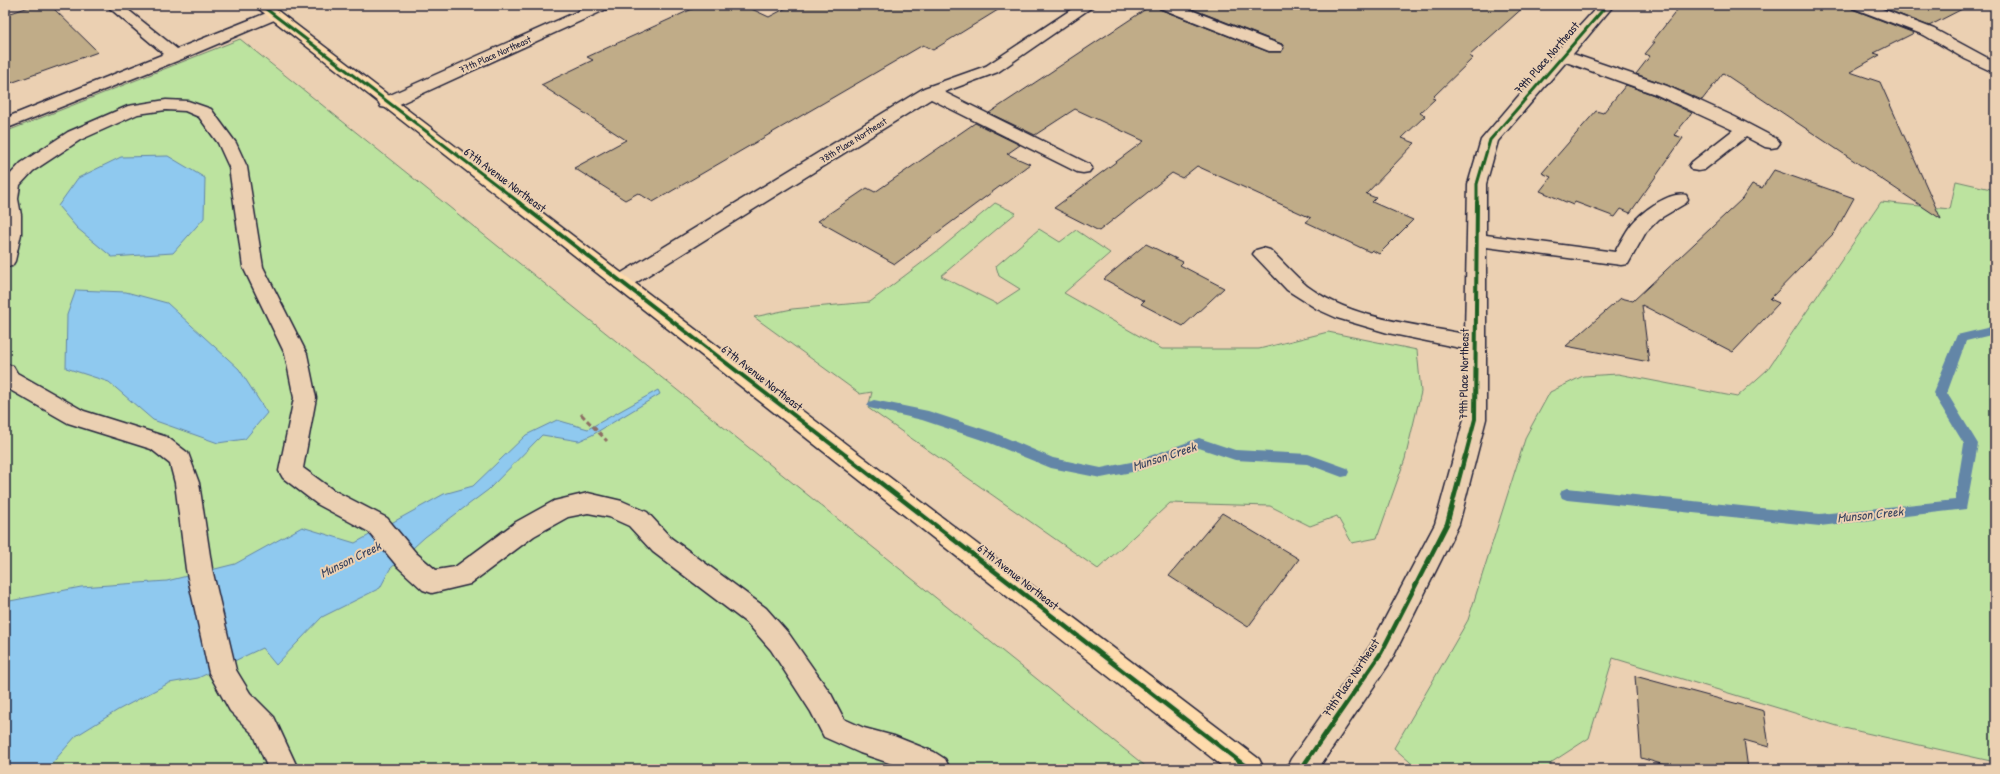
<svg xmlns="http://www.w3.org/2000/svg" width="2000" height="774" font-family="'Patrick Hand',sans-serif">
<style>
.green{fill:#bce39f;stroke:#6f826d}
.water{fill:#8fc9ef;stroke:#6386a7}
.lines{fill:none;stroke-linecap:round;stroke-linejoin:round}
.stream{fill:#6386a7;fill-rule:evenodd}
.building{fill:#c0ac88;stroke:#22223b}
.minor-casing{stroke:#22223b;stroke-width:3}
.major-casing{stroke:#22223b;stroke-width:3}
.minor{fill:#ebd0b2;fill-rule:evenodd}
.major{fill:#fedbac;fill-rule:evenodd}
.quiet{stroke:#8d6e63;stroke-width:3;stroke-dasharray:5.5 3;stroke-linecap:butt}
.cycleway-far2-casing{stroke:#ebd0b2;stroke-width:5}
.cycleway-far1-casing{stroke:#ebd0b2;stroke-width:6}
.cycleway-casing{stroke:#ebd0b2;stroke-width:7}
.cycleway-far2{stroke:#1b5e20;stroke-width:3}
.cycleway-far1{stroke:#1b5e20;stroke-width:4}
.cycleway{stroke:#1b5e20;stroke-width:4.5}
.labels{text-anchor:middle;stroke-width:4;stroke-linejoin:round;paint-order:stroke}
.far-street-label{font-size:10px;fill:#22223b;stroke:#ebd0b2}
.street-label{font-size:12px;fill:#22223b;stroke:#ebd0b2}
.water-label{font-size:13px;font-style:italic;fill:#38435f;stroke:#ebd0b2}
</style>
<rect width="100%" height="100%" fill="#ebd0b2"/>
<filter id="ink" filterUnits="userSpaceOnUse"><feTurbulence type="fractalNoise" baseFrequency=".025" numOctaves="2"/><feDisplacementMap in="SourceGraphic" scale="8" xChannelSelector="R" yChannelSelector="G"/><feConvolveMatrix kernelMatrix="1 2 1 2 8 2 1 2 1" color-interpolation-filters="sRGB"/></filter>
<g filter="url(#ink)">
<path class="green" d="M240,39L1149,769H5V132Z
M1956,181L1995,190V762L1844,728L1613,658L1589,738L1552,762L1547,769H1418L1394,748L1468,620L1526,436L1550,392L1583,376L1618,374L1737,397L1767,370L1881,202L1950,209Z
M995,203L1016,213L941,276L997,304L1020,289L999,276L996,266L1039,229L1060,242L1076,230L1110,253L1064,293L1162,349H1259L1328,332L1417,350L1421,392L1405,459L1377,538L1352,543L1337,516L1310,526L1270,506L1170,503L1098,569L868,408L872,392L860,394L754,317L792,309L870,302L940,249Z"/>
<path class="water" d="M168,156L205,178L204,218L173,253L112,257L77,228L58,206L78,178L121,157Z
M76,290L126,292L167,303L239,369L267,413L245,439L218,443L153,420L109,382L66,368L67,315Z
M658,390L660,394L592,435L579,441L542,435L488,490L425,537L390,569L380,588L322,617L276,665L262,648L198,678L169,683L118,710L76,736L47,769H5V602L81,587L167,581L235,564L302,527L355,543L444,494L473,486L526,435L557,420L588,429Z"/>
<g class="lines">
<path class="stream" d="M1995,326V334L1966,341L1947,393L1978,444L1966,509L1820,526L1567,500L1562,498L1560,494L1562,490L1567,488L1820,514L1955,500L1964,444L1933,393L1957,335Z
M874,400L928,411L995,433L1053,458L1101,468L1136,461L1199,438L1235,450L1308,454L1347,468L1349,472L1347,476L1342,477L1307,464L1235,460L1199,448L1137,471L1101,478L1051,468L985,441L922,420L869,408L867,405L869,402Z"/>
</g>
<path class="building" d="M35,5H50L98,52L5,85V15Z
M701,5H743L769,17L792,5H1006L933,50L923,45L653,202L638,193L625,200L574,168L626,140L541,85L593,60L587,57Z
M1152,5H1157L1159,9L1269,52H1281L1284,47L1282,44L1182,5H1526L1469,56L1473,58L1432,98L1435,99L1420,113L1425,116L1402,138L1415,143L1366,194L1376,198L1372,202L1413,220L1379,254L1372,250L1370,252L1306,222L1311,218L1197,166L1182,178L1172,173L1099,231L1054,208L1144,141L1075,109L1035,135L989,113Z
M1681,5H1850L1852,9L1914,33L1874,53L1880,55L1850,72L1880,82L1941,219L1723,73L1702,100L1667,85L1636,74L1650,56L1645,54L1655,42H1652Z
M1876,5H1970L1929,26Z
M1626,85L1654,95L1692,113L1674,135L1683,138L1630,213L1621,209L1615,217L1575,202L1573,205L1540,191L1551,177L1542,173L1596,111L1603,113Z
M975,123L1020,145L1007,154L1030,164L895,264L818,221L867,188L875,192Z
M1774,170L1854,198L1835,232L1770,299L1779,303L1733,352L1642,305L1649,362L1566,346L1621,298L1633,301L1742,199L1752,184L1762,188Z
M1146,244L1183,262L1180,265L1224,288L1183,326L1141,304L1144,301L1104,279Z
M1222,513L1299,559L1248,627L1169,576Z
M1635,676L1764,711L1769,747L1744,740L1748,769H1678L1641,758Z"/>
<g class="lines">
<g class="minor-casing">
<path id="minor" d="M106,5H122L177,49L269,12H279L282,15L279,18L182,59L5,129V118L164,54Z
M592,5H611L609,8L393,107L387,108L381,107L379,103L381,99Z
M1078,5H1095L998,72L944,92L1089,164L1092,168L1089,172L1083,173L1077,172L931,99L629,287L622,289L615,287L612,282L615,277L924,88L986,66Z
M1158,5H1178L1281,45L1283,48L1281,51H1269L1160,8Z
M1599,5H1614L1573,54L1667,86L1735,117L1777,139L1780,143L1777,147L1771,148L1765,147L1746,137L1704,170L1698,171L1692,170L1689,166L1692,162L1733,130L1655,94L1566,62L1498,141L1486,184V235L1615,252C1620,243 1625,233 1631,225C1641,212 1669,191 1686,195L1688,199L1686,203L1659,219L1646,232L1628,264L1621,265L1486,247V419L1459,524L1391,661L1318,769H1286L1291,759L1371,645L1435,524L1464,419L1465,349L1388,333L1337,318L1317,309L1287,290L1253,254L1256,250L1263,248L1270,250C1282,261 1294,275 1307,286C1351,319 1413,324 1465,334L1468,184L1481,140L1556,52Z
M1851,5H1872L1934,29L1995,62V73L1965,59L1924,35L1853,8Z
M166,100L188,101L211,109L236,143L247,167L263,267L307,354L316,398L303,468L333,490L387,518L416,553L436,570L455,567L516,522L554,501L588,493L622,501L647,512L671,538L766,608L789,634L831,694L844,719L864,728L894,736L934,752L945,759L950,769H907L860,753L824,737L811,712L771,650L748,624L653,552L629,526L609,517L588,513L568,517L534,536L470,584L432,593L423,590L398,567L369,532L317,504L283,478L279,471L294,398L285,354L243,267L229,167L218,143L199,117L185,111L166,110L138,114L80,140L33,171L20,185L18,199L21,215V234L15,261L12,266L5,267V180L21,163L68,132L128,106Z
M5,364L13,366L17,373L84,411L167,437L188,453L199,483L212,569L236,670L250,693L274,717L298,769H268L254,735L230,711L209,673L186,569L175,483L170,464L151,449L68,423L5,387Z"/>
</g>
<g class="major-casing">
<path id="major" d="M254,5H270L1259,759L1264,769H1226L615,287Z"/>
</g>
<use href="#minor" class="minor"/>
<use href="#major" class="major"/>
<path class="quiet" d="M581,414L607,441"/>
<g class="cycleway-far2-casing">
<path id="cycleway-far2" d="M261,5L520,203
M1477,203V184L1490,140L1607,5"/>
</g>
<g class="cycleway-far1-casing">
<path id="cycleway-far1" d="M518,202L848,457
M1465,457L1475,419L1477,202"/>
</g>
<g class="cycleway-casing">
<path id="cycleway" d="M846,456L1249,769
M1301,769L1381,653L1447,524L1465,456"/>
</g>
<use href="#cycleway-far2" class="cycleway-far2"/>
<use href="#cycleway-far1" class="cycleway-far1"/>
<use href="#cycleway" class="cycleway"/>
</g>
</g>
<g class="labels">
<g class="far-street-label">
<text transform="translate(495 54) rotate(-24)" y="4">77th Place Northeast</text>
<text transform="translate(853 140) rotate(-32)" y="4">78th Place Northeast</text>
</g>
<g class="street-label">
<text transform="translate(1547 58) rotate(-49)" y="4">79th Place Northeast</text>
<text transform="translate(505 180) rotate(37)" y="4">67th Avenue Northeast</text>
<text transform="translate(1464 374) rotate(-89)" y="4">79th Place Northeast</text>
<text transform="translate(762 378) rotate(38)" y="4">67th Avenue Northeast</text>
<text transform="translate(1018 577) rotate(38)" y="4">67th Avenue Northeast</text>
<text transform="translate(1351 678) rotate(-56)" y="4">79th Place Northeast</text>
</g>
<g class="water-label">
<text transform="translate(1164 456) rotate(-18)" y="5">Munson Creek</text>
<text transform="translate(1870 514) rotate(-6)" y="5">Munson Creek</text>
<text transform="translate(350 559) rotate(-26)" y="5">Munson Creek</text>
</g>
</g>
<rect width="2000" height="774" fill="none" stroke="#ebd0b2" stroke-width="20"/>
<rect x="10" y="10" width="1980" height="754" fill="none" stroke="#22223b" stroke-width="1.5" filter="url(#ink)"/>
</svg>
